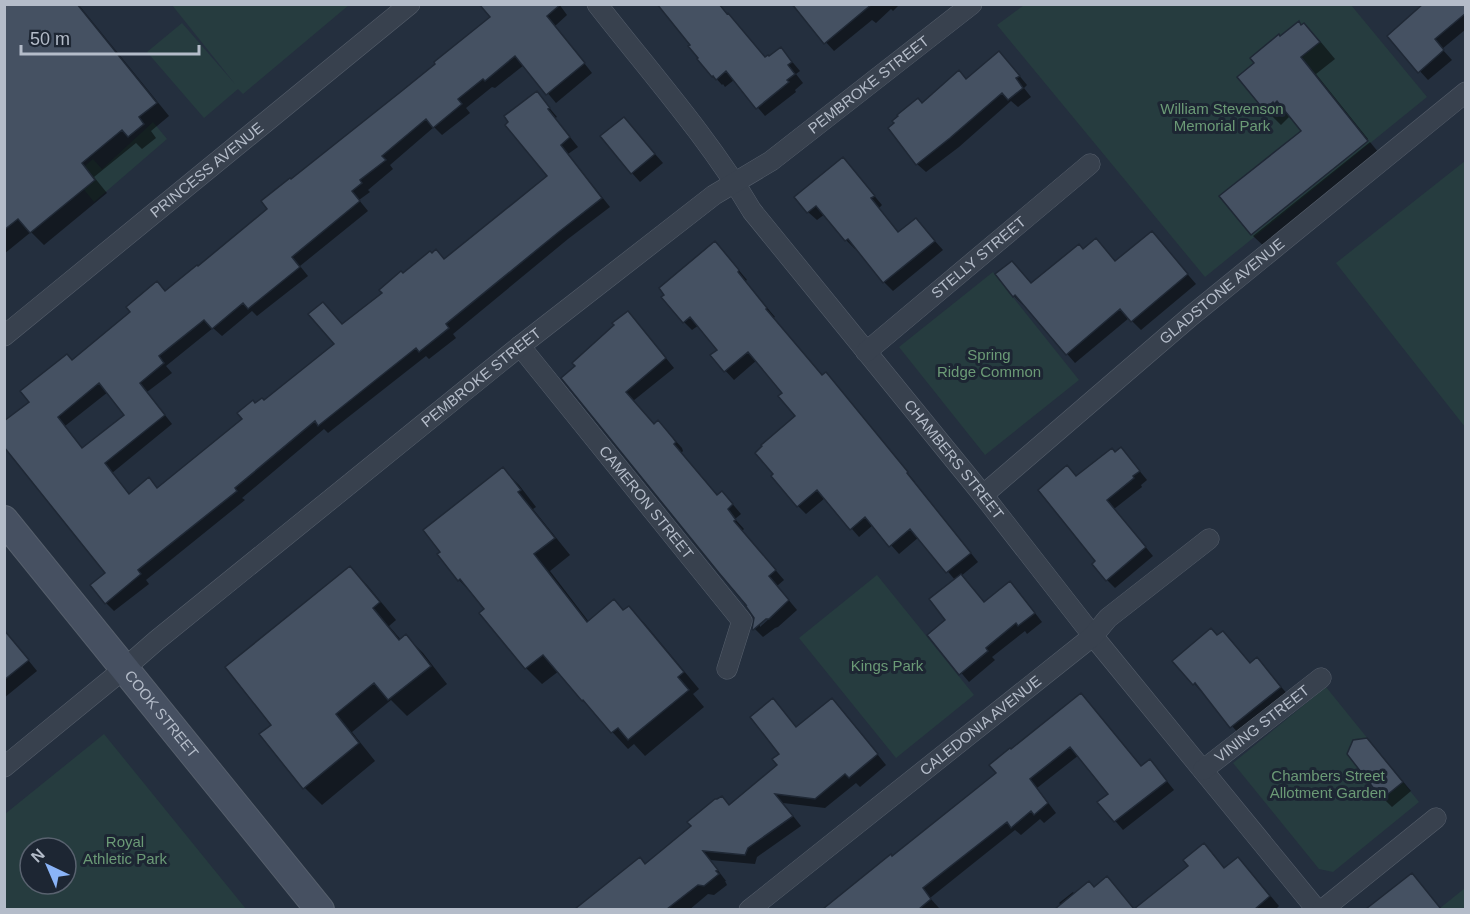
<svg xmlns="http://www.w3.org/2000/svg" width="1470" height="914" font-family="Helvetica,sans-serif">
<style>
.green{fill:#263c3f;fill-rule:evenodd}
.shadow{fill:#0007;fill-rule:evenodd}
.building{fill:#455162;stroke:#1f2835;stroke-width:1.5;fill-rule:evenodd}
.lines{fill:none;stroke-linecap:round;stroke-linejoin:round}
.minor-casing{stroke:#565f6c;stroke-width:21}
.secondary-casing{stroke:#565f6c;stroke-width:30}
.minor{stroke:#38414e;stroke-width:20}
.secondary{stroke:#465061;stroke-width:28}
.labels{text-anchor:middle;stroke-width:6;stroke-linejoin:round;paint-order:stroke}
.street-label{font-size:15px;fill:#b4bcc9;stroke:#1d2633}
.park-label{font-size:15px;fill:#6b9a76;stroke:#1d2633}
</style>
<rect width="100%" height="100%" fill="#242f3e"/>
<path class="green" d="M172,5H349L243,94L238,89L204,118L147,52L182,23L235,84Z
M1024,5H1351L1427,97L1205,277L997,25Z
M153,122L167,139L94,202L73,176L93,159L102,169Z
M1465,161V427L1336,263Z
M993,272L1079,380L985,455L899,347Z
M877,575L974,695L896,758L799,638Z
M1326,687L1419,802L1333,872L1319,869L1233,763Z
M104,734L246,909H5V814ZM30,848H66V884H30Z
M1465,888V909H1439Z"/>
<path class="shadow" d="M9,4H78L169,116L151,131L156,138L142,149L136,143L94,177L107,193L44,245L31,232L4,254V8Z
M559,4L567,15L555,26L592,73L556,103L524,65L495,88L492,87L466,108L470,113L442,135L434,127L390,165L393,169L368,190L370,192L359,200L368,211L300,266L308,276L257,316L252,311L222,336L213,328L166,366L172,373L147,392L172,424L112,473L130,495L149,479L158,489L244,419L256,405L264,402L336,344L342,326L384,293L403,275L444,260L549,176L537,93L557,117L555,118L578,147L568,154L610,207L568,239L453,334L456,338L429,359L426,356L328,433L324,429L242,498L245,500L146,580L149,584L114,611L106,603L107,573L31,402L72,361L166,292L270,209L292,181ZM108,392L127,415L83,449L65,426Z
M791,4H900L893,11L891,9L876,23L872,20L834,51Z
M1466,4V29L1442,49L1452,60L1428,80L1389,37Z
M728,15L765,59L789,58L800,71L796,74L803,83L795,90L796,92L765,116L734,80L725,87L723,84L722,85L699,59Z
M1304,25L1320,41L1335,59L1316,74L1368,139L1251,233L1303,131L1292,118L1291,119L1289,117L1281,125L1265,109L1256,63L1280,38Z
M1008,62L1027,85L1024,88L1031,97L1018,107L1011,101L959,147L926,172L917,164L922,105L967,80Z
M624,119L663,163L640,182L632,173Z
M1370,142L1383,158L1268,250L1253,236Z
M851,168L882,205L879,208L899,233L916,220L943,250L893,291L884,282L857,247L855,249L846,240L825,214L817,220L808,212Z
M1152,233L1196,284L1141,330L1129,318L1075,363L1024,304L1023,305L1014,296L997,274L1032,284L1084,251L1116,262Z
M723,251L747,280L745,281L775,317L773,318L823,377L834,383L915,482H914L978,562L961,576L984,603L1018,591L1042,622L1027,634L1025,631L992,657L995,660L969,682L929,635L947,620L955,580L919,537L899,554L873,525L859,537L825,498L806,514L798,506L797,416L784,393L757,360L734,380L712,356L719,350L699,325L692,330L684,322Z
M636,321L674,368L633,401L654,426L667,431L682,448L683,451L681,453L717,497L730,501L741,514L735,519L744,529L742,531L784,580L777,586L797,610L778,627L775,628L763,637L754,628L755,619L753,613L563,378ZM770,614L772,616L760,627V623Z
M1116,454L1129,458L1147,480L1141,485L1142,487L1114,509L1153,556L1115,588L1107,580L1098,561L1077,478Z
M503,469L519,485L536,507L533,509L570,555L550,571L589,622L624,611L629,608L645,624L699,689L693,694L704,707L645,756L634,744L628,749L583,700L559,671L542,684L526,668L487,609L459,580Z
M350,568L367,585L396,620L389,626L401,640L406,636L423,653L447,684L407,716L391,700L352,732L375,761L322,805L305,788L261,735L274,725Z
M4,630L37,671L4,698Z
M1218,637L1250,664L1257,659L1289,696L1240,735L1174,661Z
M1081,695L1142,767L1158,770L1174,790L1123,830L1099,802L1110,794L1079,755L1037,788L1056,813L1044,823L1040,819L1021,835L1015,830L930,898L939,908L937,910H825L891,856L892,858L998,773Z
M773,700L797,728L842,710L886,765L860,787L856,783L825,808L783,803L801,826L757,857L755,864L710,860L726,881H725L727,885L714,895L708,894L689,910H577L640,859L646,865L730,806L779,766L781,754Z
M1376,749L1411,791L1392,807L1383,798L1348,754Z
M1213,854L1225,869L1247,868L1279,906L1275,910H1135L1190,866Z
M1412,875L1421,884L1441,910H1368Z
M1116,887L1134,910H1058L1062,906L1059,903L1073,892L1075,895L1094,888Z"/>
<path class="building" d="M4,4H77L157,103L139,117L144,124L128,137L122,130L82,163L95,180L30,233L18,219L4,230Z
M479,4H561L547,16L585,63L546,95L515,56L485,81L483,79L458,99L462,104L433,128L426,119L382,156L386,160L360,180L362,183L352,191L360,201L292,257L300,267L248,309L243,303L212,329L204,320L159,356L164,363L140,383L165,415L105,463L129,494L149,477L157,488L242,419L237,413L253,400L255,403L262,398L264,400L334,344L308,314L323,302L342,324L382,293L379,290L401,271L403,273L430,251L432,253L436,249L444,259L547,176L505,125L508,122L504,116L537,91L550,108L548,109L570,137L561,145L602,198L560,231L446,324L449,328L419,352L416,348L318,426L315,421L235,488L237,491L138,570L141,574L105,604L90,585L105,573L4,447V421L29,402L20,391L67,354L72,360L130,312L126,307L157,281L165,291L197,265L198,266L267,209L261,201L290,178L291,179L403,90L435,64L434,62L490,17ZM99,383L124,415L82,448L58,417Z
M657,4H719L727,14L728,13L765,57L768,55L769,56L781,47L792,62L788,65L795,74L787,80L789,82L756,109L726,71L716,80L713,76L712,77L697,59L698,58L688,46L690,45Z
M792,4H872L824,44Z
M1423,4H1466V13L1435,39L1444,50L1418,73L1387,36Z
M1299,21L1301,25L1304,23L1320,42L1301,57L1368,141L1251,235L1219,196L1301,131L1277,101L1274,104L1273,102L1264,110L1237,77L1254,63L1250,58L1279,34L1280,36Z
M999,51L1020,76L1016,78L1023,88L1008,100L1002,93L950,138L916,165L888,128L894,123L892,121L898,116L897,115L918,98L922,103L959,70L966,79Z
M624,117L655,154L631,174L600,136Z
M843,157L875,196L871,198L898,232L916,218L935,241L883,283L848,239L845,241L816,206L807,213L794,197Z
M1152,231L1188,274L1131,322L1120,309L1066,355L1015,295L1013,297L995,274L1012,261L1031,283L1079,244L1083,249L1096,238L1115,261Z
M715,241L739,270L738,272L767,308L766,309L822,375L826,372L908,472L907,473L971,553L946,573L910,529L889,547L865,517L850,530L817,490L797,507L771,476L773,474L755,453L762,446L761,445L795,416L778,396L782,393L748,352L724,372L710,355L717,350L690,317L683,323L661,297L664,295L659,288Z
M628,311L666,358L626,392L654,424L658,420L673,438L676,442L674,444L717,495L722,491L733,504L728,509L736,520L734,521L776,570L769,576L789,600L769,619H766L753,630L752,629L754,618L745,605H746L719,573L561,378L575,366L572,363L614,325L612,323Z
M1121,447L1140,471L1133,476L1134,478L1107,500L1146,547L1106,581L1092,564L1095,561L1038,490L1067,465L1076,476L1112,448L1115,452Z
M503,467L521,490L518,492L555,538L534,554L587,622L614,599L623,610L629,606L684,672L678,677L689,690L628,740L618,728L611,733L583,700L582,701L543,655L525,669L479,613L484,609L460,579L458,581L437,554L440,552L423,530Z
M350,566L380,602L373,608L399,640L406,634L431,666L388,700L374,683L336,714L359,743L303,789L259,734L271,725L225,667Z
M961,574L984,602L1010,581L1035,613L1018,626L1016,623L986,648L988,651L959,675L927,635L945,620L929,599Z
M1211,628L1217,635L1223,631L1250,663L1257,657L1281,687L1230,728L1195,683L1193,685L1172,661Z
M4,630L29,660L4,680Z
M1081,693L1141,766L1150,759L1167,781L1114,822L1097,802L1108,794L1070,747L1030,779L1048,803L1034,815L1031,811L1011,828L1007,822L923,888L931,899L919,909H823L891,854L892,856L996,773L989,765L1010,748L1011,749Z
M773,698L796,727L832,698L878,754L849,778L845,774L815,799L775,794L793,816L748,848L745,855L703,851L718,870L716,871L719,874L704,886L698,885L667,909H575L640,857L645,864L691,826L687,822L715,799H717L722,796L729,805L777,765L772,759L779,754L750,717Z
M1367,738L1403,782L1382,799L1347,754L1353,740Z
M1204,843L1224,868L1238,857L1270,896L1255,909H1055L1089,881L1094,887L1107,876L1134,909L1188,866L1183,860Z
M1412,873L1441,909H1366Z"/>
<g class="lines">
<g class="minor-casing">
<g id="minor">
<path id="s1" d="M597,4C650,72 708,137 752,211L983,495L1093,636L1317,910"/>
<path id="s2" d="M4,336L410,4"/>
<path id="s3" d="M520,346L742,621L727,669"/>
<path id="s4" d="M866,352L1090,164"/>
<path id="s5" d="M983,495L1191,316L1466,92"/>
<path id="s6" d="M4,767L125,668L157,640L520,346L714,195L771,161L972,4"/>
<path id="s7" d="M1203,770L1321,678"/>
<path id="s8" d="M749,910L1093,636L1108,618L1209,539"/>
<path d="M1322,910L1436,818"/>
</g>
</g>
<g class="secondary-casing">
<g id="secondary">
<path id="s9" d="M4,520L320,910"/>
</g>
</g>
<use href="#minor" class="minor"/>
<use href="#secondary" class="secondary"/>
</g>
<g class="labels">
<g class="street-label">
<text dy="5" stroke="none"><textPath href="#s6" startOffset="1102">PEMBROKE STREET</textPath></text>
<text dy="5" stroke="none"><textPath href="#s2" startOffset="262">PRINCESS AVENUE</textPath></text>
<text dy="5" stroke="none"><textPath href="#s4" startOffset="147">STELLY STREET</textPath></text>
<text dy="5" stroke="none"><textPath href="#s5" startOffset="314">GLADSTONE AVENUE</textPath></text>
<text dy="5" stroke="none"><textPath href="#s6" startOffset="616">PEMBROKE STREET</textPath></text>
<text dy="5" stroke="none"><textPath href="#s1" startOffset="579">CHAMBERS STREET</textPath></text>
<text dy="5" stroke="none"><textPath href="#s3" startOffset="201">CAMERON STREET</textPath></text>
<text dy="5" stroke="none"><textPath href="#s9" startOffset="250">COOK STREET</textPath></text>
<text dy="5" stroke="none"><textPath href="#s7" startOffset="75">VINING STREET</textPath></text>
<text dy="5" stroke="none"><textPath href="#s8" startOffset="296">CALEDONIA AVENUE</textPath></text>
</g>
<g class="park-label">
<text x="1222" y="114">William Stevenson<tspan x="1222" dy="17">Memorial Park</tspan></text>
<text x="989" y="360">Spring<tspan x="989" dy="17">Ridge Common</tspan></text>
<text x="887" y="671">Kings Park</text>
<text x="1328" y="781">Chambers Street<tspan x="1328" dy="17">Allotment Garden</tspan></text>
<text x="125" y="847">Royal<tspan x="125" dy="17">Athletic Park</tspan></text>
</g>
</g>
<rect width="1470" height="914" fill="none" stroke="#b4bcc9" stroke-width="12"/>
<g transform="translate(48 866) rotate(316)"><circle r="28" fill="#1d2633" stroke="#59626f" stroke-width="1.5"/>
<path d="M0-4.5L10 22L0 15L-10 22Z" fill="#8ab4f8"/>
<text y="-9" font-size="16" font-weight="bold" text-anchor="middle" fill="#b4bcc9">N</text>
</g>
<path d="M21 45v9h178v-9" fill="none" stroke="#b4bcc9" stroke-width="3"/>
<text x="30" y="45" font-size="18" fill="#b4bcc9" stroke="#1d2633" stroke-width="4.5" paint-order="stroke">50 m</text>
</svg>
